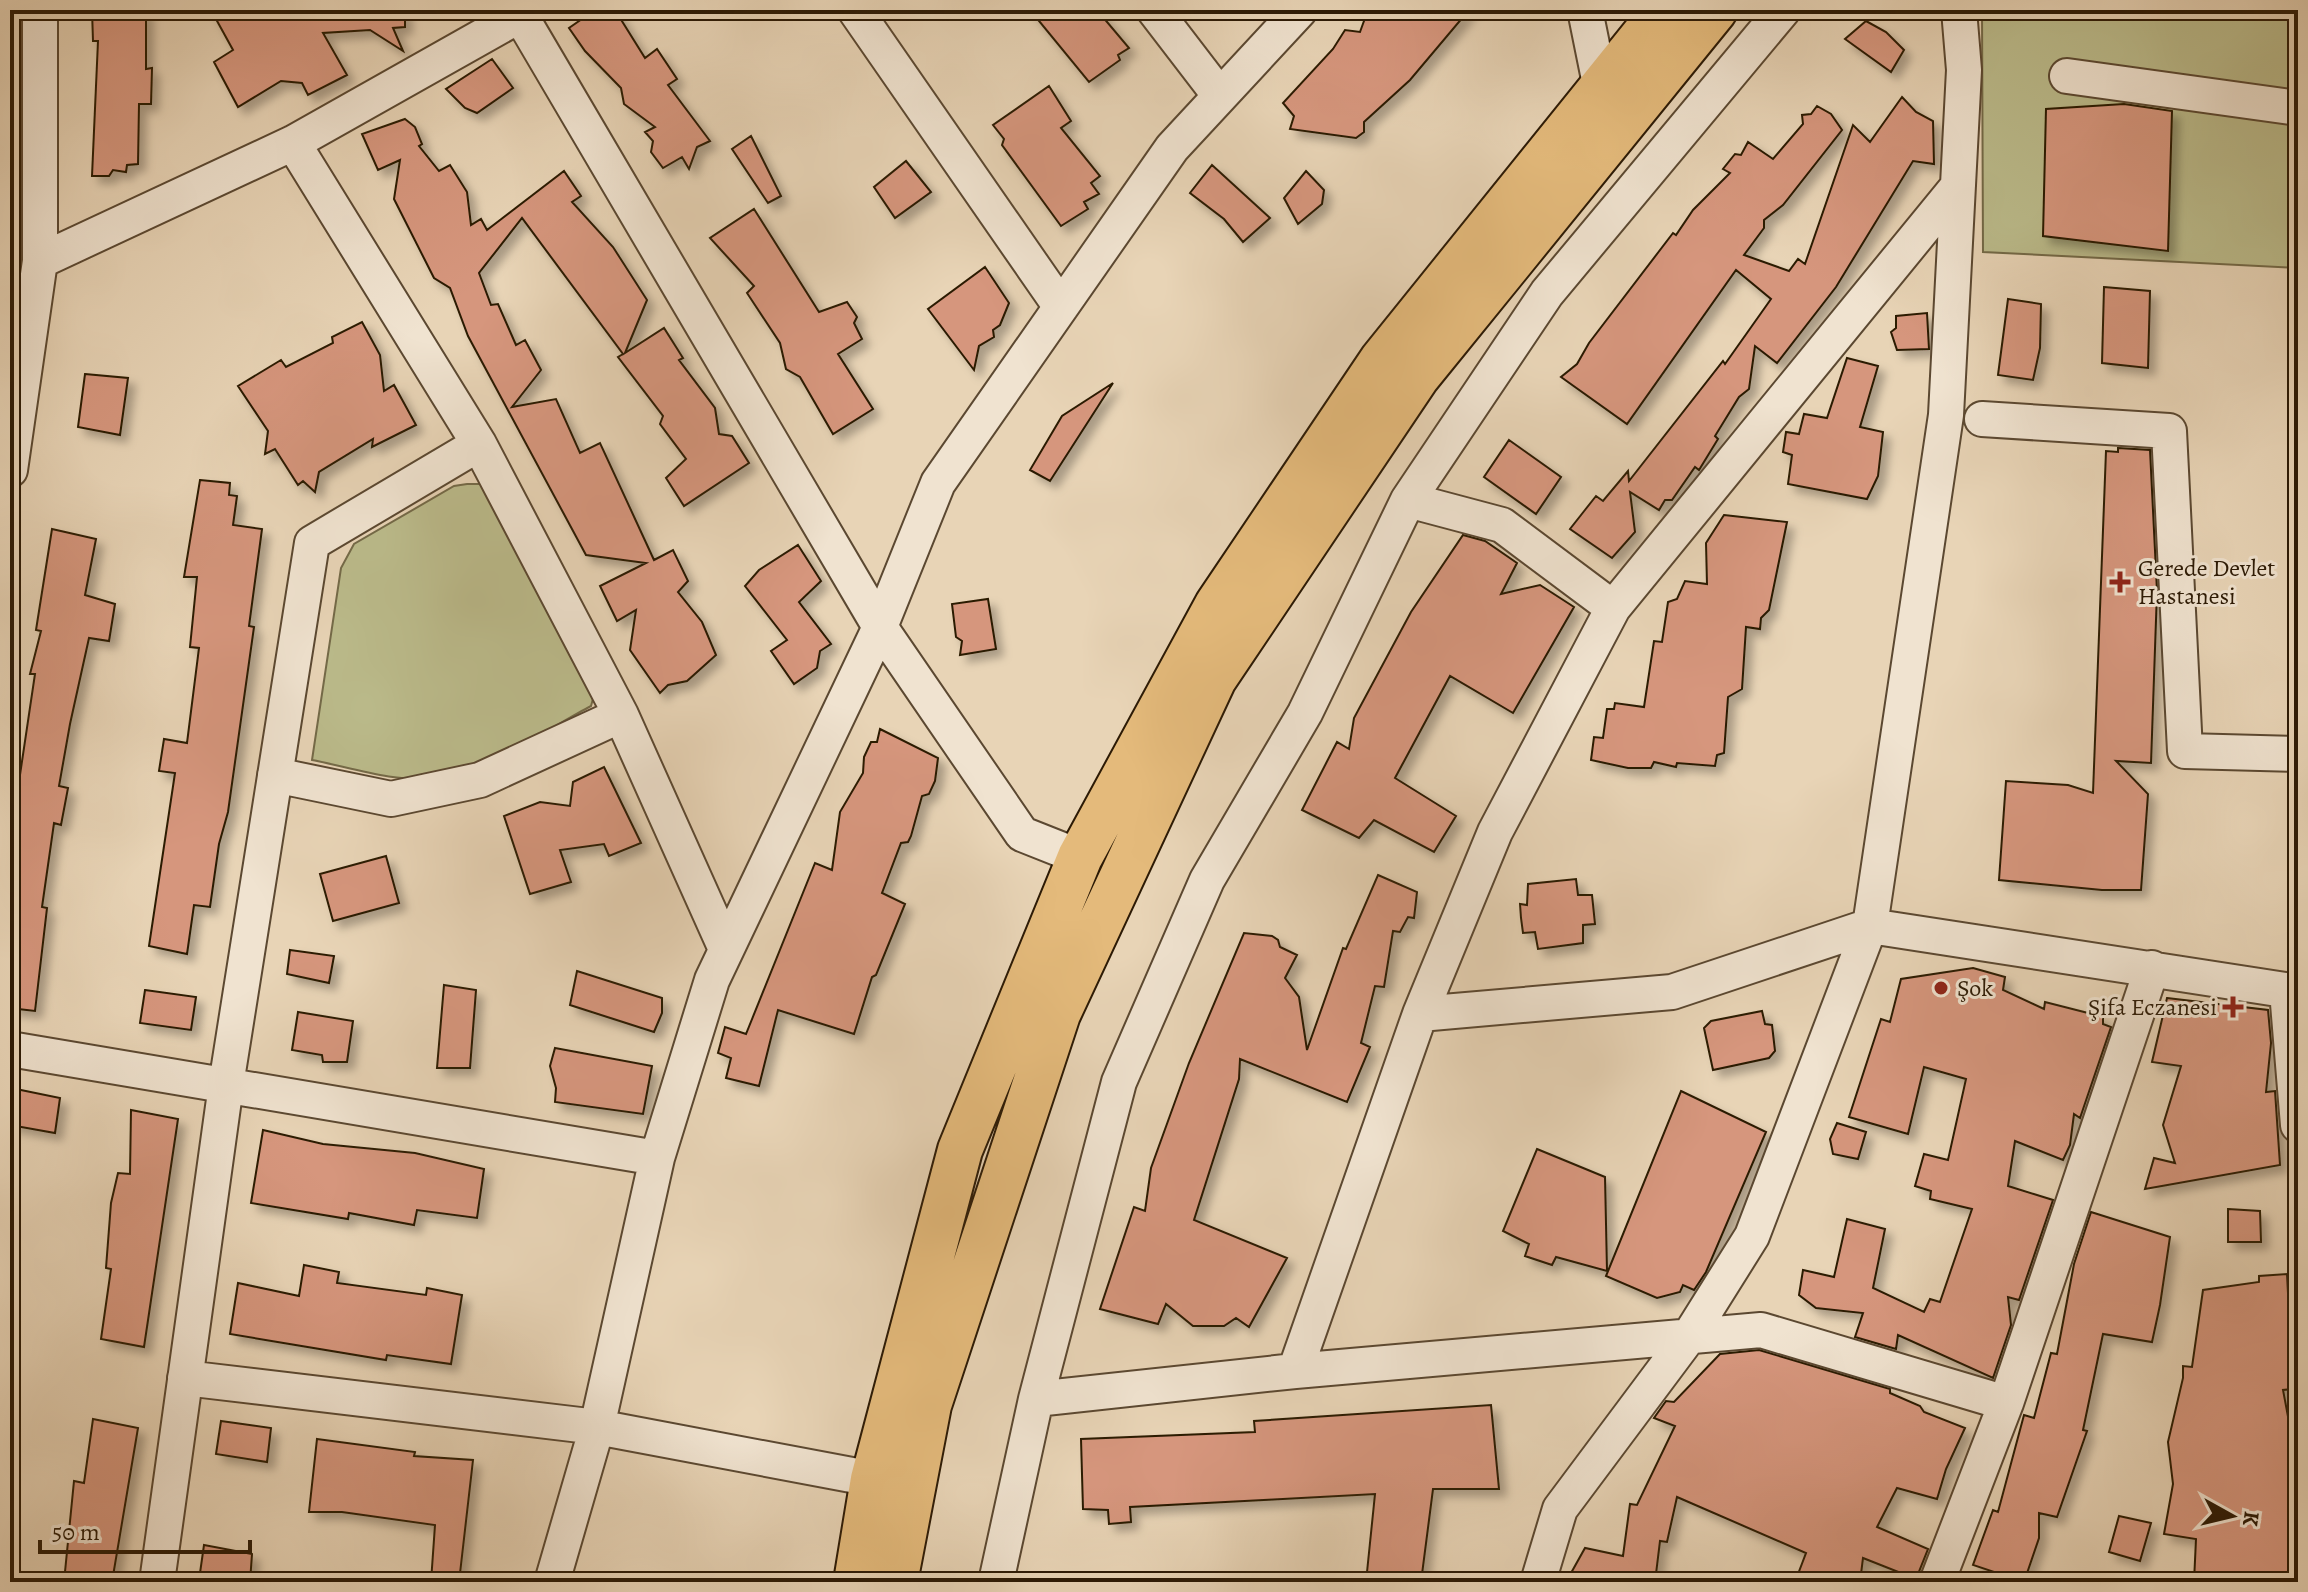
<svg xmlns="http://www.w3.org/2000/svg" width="2308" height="1592" font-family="Alegreya,serif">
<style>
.green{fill:#bbbb8b;stroke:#746a48;stroke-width:2}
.building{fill:#d6967d;stroke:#2c1a05;stroke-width:2;filter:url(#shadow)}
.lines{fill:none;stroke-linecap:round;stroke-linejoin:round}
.minor-casing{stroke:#5b4831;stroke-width:38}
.highway-casing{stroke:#2c1a05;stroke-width:48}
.minor{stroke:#f0e3d0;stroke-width:34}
.highway{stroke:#e4ba7b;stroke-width:44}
.poi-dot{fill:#8f2418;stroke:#f0e3d0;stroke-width:3}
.labels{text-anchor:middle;stroke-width:6;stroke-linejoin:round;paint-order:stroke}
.poi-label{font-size:24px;fill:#2c1a05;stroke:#f0e3d0;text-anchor:start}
</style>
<defs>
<filter id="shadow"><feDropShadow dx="7" dy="7" stdDeviation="4" flood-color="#0004"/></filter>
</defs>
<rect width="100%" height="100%" fill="#e8d4b6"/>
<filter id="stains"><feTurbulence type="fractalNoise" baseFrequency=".0025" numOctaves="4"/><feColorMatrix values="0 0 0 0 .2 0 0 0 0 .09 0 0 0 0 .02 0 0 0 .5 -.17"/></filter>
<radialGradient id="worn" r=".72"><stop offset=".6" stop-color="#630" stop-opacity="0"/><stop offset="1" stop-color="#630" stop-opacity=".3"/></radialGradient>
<path class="green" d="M1982,10H2298V268L1983,252Z
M467,484H484L594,695L591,706C546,730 485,772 434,778C395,783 349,767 312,760L341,568L354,544L454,486Z"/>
<path class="building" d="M92,10H146V69L152,68L151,104H139L138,164L127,165L126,172L113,170L109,176H92L98,41H93Z
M211,10H405V27L393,28L403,51L370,30L323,33L347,75L308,95L302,83L281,81L238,107L214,62L233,50Z
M595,10H615L645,58L657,49L677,79L668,85L710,141L697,147L689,169L682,157L663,168L651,152L653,141L645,132L655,127L624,104L621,88L585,51L569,28Z
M1030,10H1097L1129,48L1118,55L1120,60L1089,82Z
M1368,10H1469L1410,80L1364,122V132L1356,138L1290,129L1294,116L1283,103L1333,49L1345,30L1360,32Z
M1866,21L1886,32L1904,50L1891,72L1845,39Z
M492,59L513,88L477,113L465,108L446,89Z
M1049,86L1071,121L1061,128L1100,176L1091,183L1099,194L1084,202L1088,209L1061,226L1002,145L1004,139L993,125Z
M1902,97L1916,112L1933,121L1934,164L1913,161L1836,287L1777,363L1755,346L1749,389L1739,397L1715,436L1718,439L1699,470L1695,467L1672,500H1665L1659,510L1630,492L1635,532L1612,558L1570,529L1596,496L1603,501L1628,471L1629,481L1723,361L1725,364L1771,299L1736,270L1627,424L1561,377L1577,364L1589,343L1673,233L1676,235L1693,210L1730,173L1723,169L1735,154L1741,155L1748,142L1773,159L1803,124L1802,115L1811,114L1817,106L1831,114L1842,130L1783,205L1764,220V228L1744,255L1789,271L1798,259L1805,264L1853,125L1870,142Z
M2124,104L2172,111L2168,251L2043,236L2046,109Z
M405,119L415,127L422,144L419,146L439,171L450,165L467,192L471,225L481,219L487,230L564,171L581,196L572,202L613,247L647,300L625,353L664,328L683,358L679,360L715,408L719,434L732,436L749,463L684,506L666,478L686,459L660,424L663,416L618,357L623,354L522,218L479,273L491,305L498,304L516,345L525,340L541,370L512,407L556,399L580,453L600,443L654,560L673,550L688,581L678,592L702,622L716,655L687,681L668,685L660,693L630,650L636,610L617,621L600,586L646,563L586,555L468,336L450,288L434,278L394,199L400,160L378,170L362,134Z
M751,136L781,196L768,203L732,149Z
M906,161L931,192L895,218L874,187Z
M1212,165L1270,218L1243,242L1224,219L1190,193Z
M1306,171L1324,190L1322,204L1298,224L1284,198Z
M754,209L819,312L847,302L857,317L854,323L862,339L838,354L873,409L833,434L800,377L786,369L780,343L747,293L754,286L710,238Z
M985,267L1009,303L1000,325L993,330L994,337L979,346L974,370L928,309Z
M2104,287L2150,291L2148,368L2102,363Z
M2008,299L2041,304L2040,348L2033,380L1998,375Z
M1927,313L1929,349L1897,350L1891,332L1896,328V316Z
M362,322L380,355L384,391L394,385L416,425L372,447L373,439L319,472L315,492L303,481L298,485L275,449L265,454L268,431L238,386L281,360L286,367L333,343L332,337Z
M1847,358L1878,366L1860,427L1883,432L1878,476L1867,499L1788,484L1792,455L1783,452L1786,432L1799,434L1804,414L1827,418Z
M85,374L128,378L120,435L78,427Z
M1113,383L1050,481L1030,470L1062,416Z
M1509,440L1561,477L1536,514L1484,477Z
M2118,448L2150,450L2157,591L2151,763L2116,761L2148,794L2141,890H2102L1999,880L2006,781L2068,785L2093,793L2106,451L2118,452Z
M200,480L230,483L229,495L237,496L233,525L262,529L249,626L254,627L228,812L219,844L210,907L194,905L187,954L149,946L175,773L159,771L164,739L187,743L199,648L190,647L197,577H184Z
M1724,515L1787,522L1769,610L1761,618L1760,629L1746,627L1742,689L1728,697L1724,753L1717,755L1715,766L1677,763L1676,767L1654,762L1651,768H1628L1591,760L1594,737L1603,738L1607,709H1614L1615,703L1644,707L1654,641L1662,642L1668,602L1677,599L1685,581L1707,584L1706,543Z
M52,529L96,539L85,595L115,604L109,641L89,638L70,724L59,786L68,788L61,825L54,823L42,907L47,908L35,1011L10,1008V842L35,674H30L41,631L36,630Z
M1463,535L1485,541L1517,563L1501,594L1540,585L1574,607L1513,713L1450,676L1395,778L1456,816L1434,852L1374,820L1359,838L1302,810L1337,742L1349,749L1354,718L1411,612Z
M798,545L821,581L799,602L831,644L820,651L817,668L794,684L771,651L787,640L745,586L759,570Z
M988,599L996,649L960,655L962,641L956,637L952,604Z
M880,729L938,758L935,781L929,794L922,796L911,836L908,842L901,843L882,893L905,904L876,975L872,977L854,1034L778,1010L759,1086L726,1078L731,1058L718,1053L725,1027L746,1034L815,863L832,870L840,812L863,773L864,757L871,742H877Z
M604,767L641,843L609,856L604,844L560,850L571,882L530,894L504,816L540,802L570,806L573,782Z
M386,856L399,903L333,921L320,874Z
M1378,875L1417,892L1414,918L1408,917L1400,932L1393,931L1384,987L1375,986L1361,1043L1370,1047L1347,1102L1240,1059L1239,1079L1194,1220L1287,1258L1249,1327L1236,1318L1224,1326H1193L1166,1304L1158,1324L1100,1309L1134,1207L1145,1211L1151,1168L1189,1063L1244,933L1272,936L1278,940L1280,947L1297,955L1285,978L1299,997L1307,1050L1343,948L1346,949Z
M1576,879L1578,895H1592L1595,924L1583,925V943L1538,949L1535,932L1523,933L1521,918L1520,904L1527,905L1528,884Z
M290,950L334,956L329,983L287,974Z
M1973,968L2005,977L2003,990L2044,1009L2045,1002L2092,1014L2103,1017V1024L2111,1027L2080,1118L2074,1114L2070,1145L2063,1160L2015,1141L2008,1186L2053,1200L2019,1300L2008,1297L2011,1325L1993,1378L1898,1335L1896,1349L1855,1337L1863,1313L1816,1308L1799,1295L1803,1270L1834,1277L1847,1219L1885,1229L1873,1288L1924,1312L1930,1299L1940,1302L1972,1209L1930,1199L1931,1191L1915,1186L1924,1154L1948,1160L1966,1079L1924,1067L1908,1134L1849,1117L1881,1019L1890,1022L1901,979Z
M577,971L662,998V1013L654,1032L570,1005Z
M444,985L476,990L470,1068H437Z
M145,990L196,997L191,1030L140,1023Z
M2167,998L2268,1010L2271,1043L2266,1092L2275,1091L2280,1165L2145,1189L2154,1158L2175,1163L2163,1125L2181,1066L2152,1062Z
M1762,1011L1765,1024L1772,1025L1775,1051L1769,1058L1713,1070L1704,1028L1711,1021Z
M298,1012L353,1021L347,1062H323L322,1055L292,1050Z
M555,1048L652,1066L643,1114L555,1102L556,1088L550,1066Z
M16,1089L60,1098L55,1133L10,1125V1094H16Z
M1681,1091L1766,1132L1706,1272L1694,1290L1683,1285L1680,1292L1657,1298L1606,1276Z
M131,1110L178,1119L144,1347L101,1339L111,1269L106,1268L111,1203L118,1173L130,1174Z
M1837,1123L1866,1132L1858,1159L1833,1154L1830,1139Z
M263,1130L323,1144L415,1153L484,1169L477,1218L417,1210L414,1225L349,1213L348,1219L251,1203Z
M1537,1149L1605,1177L1607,1271L1556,1257L1552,1265L1525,1256L1529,1244L1503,1231Z
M2228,1209L2260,1211L2261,1242H2228Z
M2091,1212L2170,1237L2160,1305L2152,1342L2103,1334L2083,1430L2087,1431L2057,1517L2039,1513V1538L2024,1582L1973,1565L1993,1510L1998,1512L2024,1415L2034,1418L2051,1353L2057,1354L2074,1264Z
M304,1265L339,1272L337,1283L426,1295L427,1288L462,1295L451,1364L387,1355L386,1360L230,1334L238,1283L299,1296Z
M2287,1274L2293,1389L2283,1390L2298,1470V1582H2194L2196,1539L2164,1534L2173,1484L2168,1442L2183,1378V1366L2192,1367L2203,1290L2259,1282V1276Z
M1759,1350L1890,1389V1393L1920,1406L1924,1412L1965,1428L1946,1469L1937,1499L1897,1488L1877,1527L1928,1549L1916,1579L1863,1558L1860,1582H1795L1806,1553L1677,1497L1667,1542L1660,1541L1655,1582H1566L1585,1548L1623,1556L1630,1504L1637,1505L1675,1426L1654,1418L1666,1401L1674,1402L1720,1354Z
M1491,1405L1499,1489H1433L1421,1582H1366L1375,1494L1130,1507L1131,1522L1109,1524L1108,1510L1083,1509L1081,1439L1255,1432L1254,1421Z
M93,1419L138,1428L112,1582H64L74,1481L84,1483Z
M221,1421L271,1428L267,1462L216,1454Z
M317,1439L415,1452L414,1456L473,1460L459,1582H431L435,1525L342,1512H309Z
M2119,1516L2151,1523L2140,1561L2109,1552Z
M204,1545L252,1554L250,1582L199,1580Z"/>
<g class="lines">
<g class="minor-casing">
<path id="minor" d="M855,10L1061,307
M1154,10L1220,96
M1585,10L1601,89
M520,15L880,627L1022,834L1080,857
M2067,76L2298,108
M293,143L479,444L621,715L726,949
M40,261L293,143L529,10
M1982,419L2169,431L2185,751L2298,754
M10,470L40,261V10
M1408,500L1502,525L1613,608
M275,775L391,799L480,780L621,715
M2287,991L2298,1125
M1420,1014L1672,992L1870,926L2298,992
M10,1049L657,1158
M1295,1371L1420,1014L1495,832L1613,608L1958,186
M185,1378L597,1427L657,1158L712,980L880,627L938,483L1172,148L1300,10
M1036,1399L1119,1082L1207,880L1305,713L1408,500L1547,293L1783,10
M157,1582L226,1085L312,543L479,444
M552,1582L597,1427L873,1479
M996,1582L1036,1399L1295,1371L1761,1330L2006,1403
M1538,1582L1560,1509L1690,1335L1752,1236L1870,926L1946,415L1964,70L1959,10
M1937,1582L2006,1403L2152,968"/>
</g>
<g class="highway-casing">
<path id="highway" d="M856,1582L873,1479L960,1150L1080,857L1217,605L1382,360L1664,10
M895,1582L929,1405L1058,1014L1214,679L1417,377L1715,10"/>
</g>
<use href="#minor" class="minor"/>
<use href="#highway" class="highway"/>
</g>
<g class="poi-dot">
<path d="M2116 570h8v8h8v8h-8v8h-8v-8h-8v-8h8z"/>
<circle cx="1941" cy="988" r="8"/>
<path d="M2229 995h8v8h8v8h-8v8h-8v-8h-8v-8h8z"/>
</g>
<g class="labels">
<g class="poi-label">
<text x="2138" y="576">Gerede Devlet<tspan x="2138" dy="28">Hastanesi</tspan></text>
<text x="1957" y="996">Şok</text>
<text x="2217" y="1015" text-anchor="end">Şifa Eczanesi</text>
</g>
</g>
<rect width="2308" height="1592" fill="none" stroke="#e8d4b6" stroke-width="40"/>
<rect x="12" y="12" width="2284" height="1568" fill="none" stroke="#2c1a05" stroke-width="4"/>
<rect x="20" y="20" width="2268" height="1552" fill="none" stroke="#2c1a05" stroke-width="2"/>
<g transform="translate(2232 1516) rotate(98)" stroke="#f0e3d0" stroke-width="6" paint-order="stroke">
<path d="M0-6L14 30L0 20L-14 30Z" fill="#2c1a05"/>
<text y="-12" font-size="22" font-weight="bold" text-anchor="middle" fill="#2c1a05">K</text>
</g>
<path d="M40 1540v12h210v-12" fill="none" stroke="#2c1a05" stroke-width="4"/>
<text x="52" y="1540" font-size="24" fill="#2c1a05" stroke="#f0e3d0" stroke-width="6" paint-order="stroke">50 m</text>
<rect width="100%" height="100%" filter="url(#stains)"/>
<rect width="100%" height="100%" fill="url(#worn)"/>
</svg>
